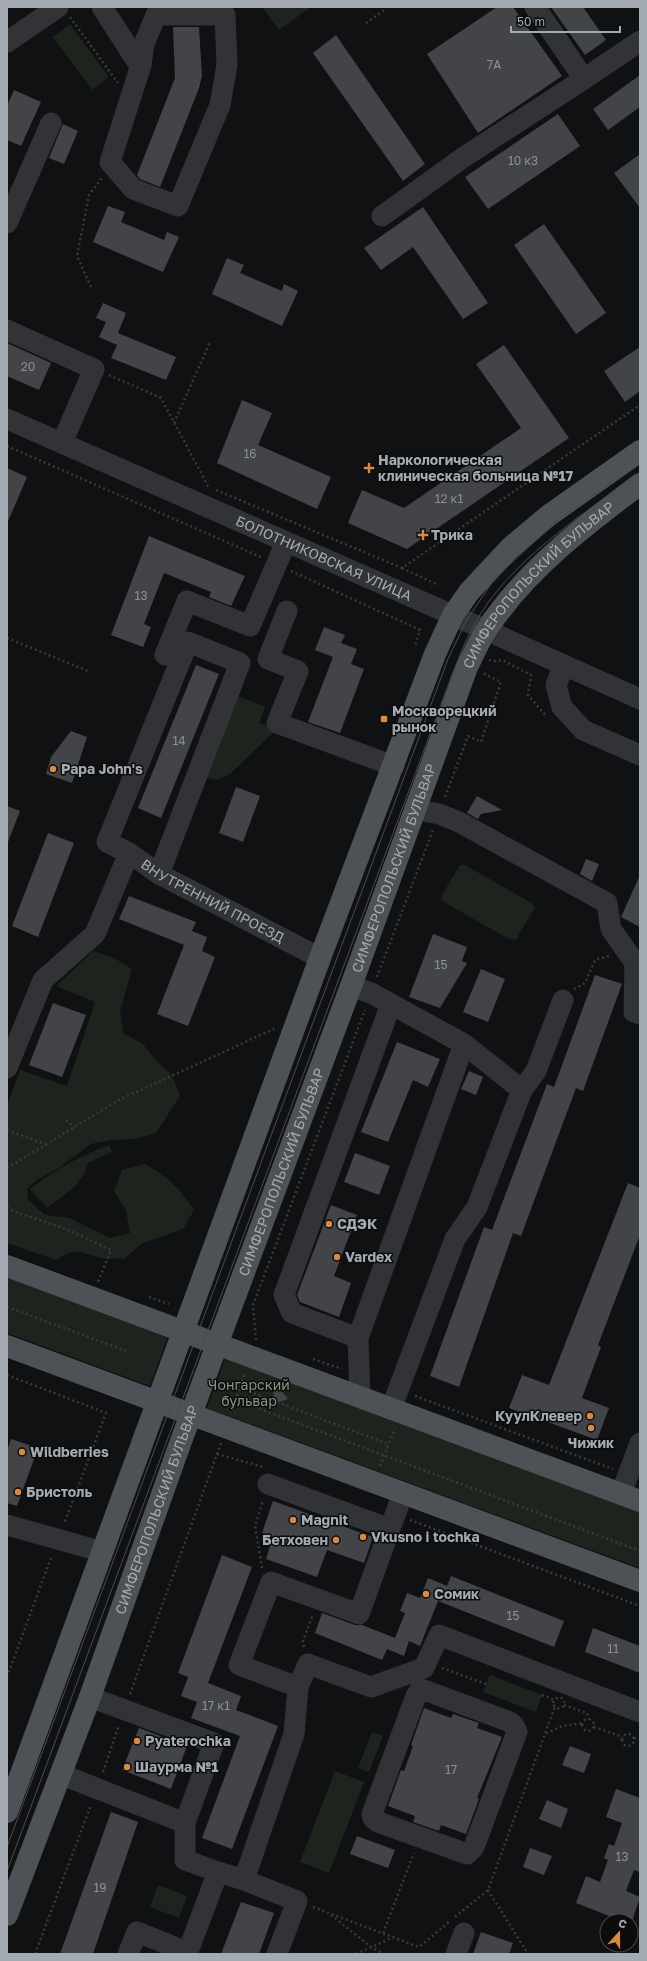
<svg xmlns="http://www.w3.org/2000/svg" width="647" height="1961" font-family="'Golos Text',sans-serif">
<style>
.green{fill:#1e241d}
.building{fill:#424447}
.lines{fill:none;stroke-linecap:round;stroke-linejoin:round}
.path{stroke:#383a3d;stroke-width:2.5;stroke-dasharray:2 3;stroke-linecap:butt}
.minor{stroke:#323336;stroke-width:21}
.major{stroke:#4e5155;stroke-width:22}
.tram{stroke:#494c4f;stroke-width:1}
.poi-dot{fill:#da8a40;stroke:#0c0c0d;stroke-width:1.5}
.labels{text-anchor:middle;stroke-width:3;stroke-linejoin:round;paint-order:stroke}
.number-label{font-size:12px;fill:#8b9096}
.poi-label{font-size:14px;font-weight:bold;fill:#a3aab1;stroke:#0c0c0d;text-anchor:start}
.street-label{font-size:14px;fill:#a3aab1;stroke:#0c0c0d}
.park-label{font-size:14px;fill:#809a7c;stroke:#0c0c0d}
</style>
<rect width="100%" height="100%" fill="#101112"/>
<path class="green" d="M262,7H311L279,30Z
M70,24L109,77L92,90L53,37Z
M238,696L265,707L259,723L277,729L230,774L217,780L206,778Z
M460,865H465L532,903L535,907L516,940L507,938L444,902L441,898L442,895Z
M93,951L114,958L132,969L120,1012L123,1033L143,1044L156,1061L172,1075L180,1096L156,1133L135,1139L112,1140L91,1144L56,1170L36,1180L27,1189L28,1200L45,1215L69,1218L110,1238L130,1233L126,1210L114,1191L122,1170L145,1164C168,1177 179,1188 194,1210L183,1229L141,1244L124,1259C117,1258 108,1259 101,1258C80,1253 77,1246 56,1260L7,1243V1106L20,1070L67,1086L95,1002L56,986Z
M109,1145L112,1152L88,1163C83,1184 64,1195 47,1208L31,1190V1188C55,1170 81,1155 109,1145Z
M7,1273L169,1333L150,1386L7,1333Z
M227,1354L640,1511V1568L207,1408Z
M490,1675L542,1695L536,1712L483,1692Z
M372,1732L383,1736L369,1772L358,1768Z
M335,1771L364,1782L329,1873L300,1862Z
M158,1885L187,1896L179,1918L150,1907Z"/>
<path class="building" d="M497,7H513L562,76L478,133L427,54Z
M551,7H583L606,40L585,55Z
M173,27H199L202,76L199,88L160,187L140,179L137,175L175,78Z
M336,35L425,164L403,181L313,53Z
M640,75V107L608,130L593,109Z
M14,90L41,102L21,146L7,140V106Z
M558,114L580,146L488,209L465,177Z
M63,124L78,131L64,164L49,158Z
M640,154V208L614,173Z
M108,206L125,212L121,222L164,240L167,232L179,237L163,272L93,242Z
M423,207L488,303L463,319L413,247L381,270L364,248Z
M544,224L606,313L576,334L514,245Z
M227,258L244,265L240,273L282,291L284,284L298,291L282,326L212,294Z
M103,303L126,313L118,333L176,357L166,380L111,358L117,345L99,337L106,322L96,318Z
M7,343L51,363L39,390L7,376Z
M504,345L569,438L407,549L348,523L362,490L404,508L521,428L476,364Z
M640,347V391L625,402L604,371Z
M242,400L272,413L258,445L331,477L317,509L217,463Z
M7,468L27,477L7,524Z
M149,536L245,576L231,606L209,597L211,592L164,573L144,624L151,627L143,647L111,635Z
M324,627L345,635L341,643L357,649L351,664L364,669L340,733L308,722L333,657L315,650Z
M196,665L219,674L161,818L138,808Z
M71,731L87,737L72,783L46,774L51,757Z
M236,787L260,796L243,842L219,833Z
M477,796L502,810L481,814L478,819L467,813Z
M7,806L20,811L8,842H7Z
M48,833L74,843L38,937L12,926Z
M586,859L599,864L592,881L580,874Z
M640,875V927L621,917Z
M129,896L196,922L192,931L207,937L202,951L215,957L188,1026L157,1014L184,945L119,919Z
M433,934L467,947L462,961L467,963L440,1008L409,997Z
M481,969L505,979L488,1022L463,1012Z
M595,975L622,984L583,1091L576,1088L521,1236L513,1233L459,1387L430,1376L484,1227L492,1230L547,1084L554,1087Z
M53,1003L86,1015L62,1077L29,1065Z
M397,1042L440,1059L428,1087L413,1080L388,1142L361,1132Z
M469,1071L483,1077L476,1095L461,1089Z
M355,1153L390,1166L379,1195L344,1182Z
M628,1183L640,1188V1235L598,1345L601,1347L582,1398L609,1408L597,1440L509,1408L522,1375L549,1385Z
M331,1205L357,1215L334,1276L351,1283L339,1317L300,1302L297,1295Z
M274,1381L288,1399L279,1402L275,1401L273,1398Z
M11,1439L38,1448L17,1506L7,1503V1451Z
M273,1501L373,1537L364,1563L327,1550L317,1577L266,1559L273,1537L262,1533Z
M222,1555L252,1567L208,1683L241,1696L236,1710L278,1726L232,1849L202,1838L240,1736L191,1718L197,1702L181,1696L188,1677L178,1673Z
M451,1576L564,1621L554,1647L438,1601L420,1646L409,1641L404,1656L387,1649L382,1660L315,1633L322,1613L355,1625H362L395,1638L405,1613L400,1611L407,1593L420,1598L428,1578L447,1586Z
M593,1628L640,1646V1673L585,1652Z
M424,1708L451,1718L453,1714L479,1723L477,1728L502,1737L477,1798L479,1799L466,1834L441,1825L439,1831L413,1822L415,1816L388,1806L401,1770L404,1771L413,1746L411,1745Z
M139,1728L187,1746L171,1789L122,1770Z
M570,1746L591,1754L584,1773L562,1765Z
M616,1789L640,1798V1872L634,1870L626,1891L640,1897L632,1921H622L576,1903L586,1876L600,1882L608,1860L604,1858L609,1844L614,1846L622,1823L606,1817Z
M547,1800L568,1809L561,1828L539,1819Z
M111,1812L138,1822L93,1954H60Z
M357,1836L395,1850L388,1868L350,1854Z
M530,1848L552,1856L544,1875L523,1867Z
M241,1902L274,1913L259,1954H221Z
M481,1932L513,1943L509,1954H473Z"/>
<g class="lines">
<path class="path" d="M70,17L118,83
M366,23L386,9
M91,287L77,256L89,195L102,178
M109,375L161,398L208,486L210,487
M174,423L210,342
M7,446L261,557
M216,490L402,568L640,405
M402,568L438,585
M291,571L420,630L415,646
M7,638L88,671
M489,660L494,661L502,660L531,675L528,695L547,717
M445,797L468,736L481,742L501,682L483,673
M377,977L433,830
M574,989L585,983L595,960L609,956
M66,1120L74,1127
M7,1130L47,1145
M7,1168L119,1100L276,1028
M7,1207L13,1211L66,1229L111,1250L98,1282
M149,1297L169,1304
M7,1307L129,1352
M256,1340L253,1305L365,1010
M313,1359L342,1369
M7,1375L106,1413L64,1524
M240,1388L388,1444
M415,1396L613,1469
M236,1400L640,1551
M232,1410L245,1373
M217,1454L263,1467
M380,1466L395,1428
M410,1520L640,1606
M262,1568L255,1526L263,1501
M304,1647L303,1641L313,1614
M442,1668L486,1684
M7,1677L52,1555
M130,1694L221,1443
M542,1695L554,1700
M553.5 1703a5.5 5.5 0 1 1 11 0a5.5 5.5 0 1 1-11 0Z
M564,1705L587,1713L589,1719
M582 1725a6 6 0 1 1 12 0a6 6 0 1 1-12 0Z
M594,1727L623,1737
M545,1733L555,1707
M622 1740a6 6 0 1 1 12 0a6 6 0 1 1-12 0Z
M634,1738L640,1740
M103,1772L119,1725
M488,1890L528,1954
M313,1907L419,1947L449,1922
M331,1915L371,1947L383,1954
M455,1917L488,1890L545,1734L562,1726L583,1723
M383,1933L414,1853
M35,1954L91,1805
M356,1954L394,1937"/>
<g class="minor">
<path d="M102,7L138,63L141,65"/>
<path d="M535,7L584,79L640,41"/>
<path d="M156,15H225L227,65L220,105L178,206L133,189L110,162L141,65L144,44Z"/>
<path d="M7,42L58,7"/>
<path d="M382,216L464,157L584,79"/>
<path d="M7,223L51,123"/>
<path d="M7,330L94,369L62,443"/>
<path id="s1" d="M7,419L430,605L640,699"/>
<path d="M287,611L268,659L298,671L277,723L394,766"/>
<path d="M165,655L187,601L250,626L286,542"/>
<path d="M564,665L556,685L562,707L583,730L640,755"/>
<path d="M415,809L439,814L459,822L607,903L611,929L635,963L634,1012L640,1014"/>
<path id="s2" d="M159,874L240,663L188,642L107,842L129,853L159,874L320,958"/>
<path d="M351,986L371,993L464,1044L358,1338L360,1397"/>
<path d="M464,1044L522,1090"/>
<path d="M7,1068L43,980L95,934L129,853"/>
<path d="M358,1338L292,1313L284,1295L391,1004"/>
<path d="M391,1409L455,1239L477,1207L522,1090L536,1071L563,1000"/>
<path d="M268,1484L390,1529"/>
<path d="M621,1494L640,1443"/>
<path d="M7,1525L103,1552"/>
<path d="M298,1687L239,1665L271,1582L359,1614L403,1493"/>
<path d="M424,1690L510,1722L514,1726L517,1732L474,1847L467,1854L378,1822L373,1818L372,1814L416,1696L419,1691Z"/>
<path d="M90,1697L214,1743L185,1823V1860L218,1872"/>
<path d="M60,1774L185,1823"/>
<path d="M244,1880L297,1901L277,1954"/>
<path d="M128,1954L137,1932L187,1952"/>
<path d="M187,1954L218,1872L244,1880L294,1734L298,1687L308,1664L371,1687L424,1668L439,1635L640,1712"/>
<path d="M456,1954L464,1933"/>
</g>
<g class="major">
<path d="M7,1266L640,1501"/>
<path d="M7,1346L640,1581"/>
<path d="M7,1812L320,958L435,654L453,615L469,592L510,548L548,516L640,451"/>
<path id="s3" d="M7,1915L90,1697L181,1441L351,986L467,667C474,654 479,640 487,629C526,570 584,526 640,484"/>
</g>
<path class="tram" d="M7,1847L448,659L466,621L495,578L560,518L640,463
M7,1871L452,675C459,658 465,641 474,625C507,563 584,513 640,473"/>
</g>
<g class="poi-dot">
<path d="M367 462h4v4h4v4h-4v4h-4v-4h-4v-4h4z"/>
<path d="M421 529h4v4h4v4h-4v4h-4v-4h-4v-4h4z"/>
<rect x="380" y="715" width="8" height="8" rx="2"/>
<circle cx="53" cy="769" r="4"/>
<circle cx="329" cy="1224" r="4"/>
<circle cx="337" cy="1257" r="4"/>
<circle cx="590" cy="1416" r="4"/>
<circle cx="591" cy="1428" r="4"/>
<circle cx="22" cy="1452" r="4"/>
<circle cx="18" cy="1492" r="4"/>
<circle cx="293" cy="1520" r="4"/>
<circle cx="363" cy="1537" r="4"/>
<circle cx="336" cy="1540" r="4"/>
<circle cx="426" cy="1594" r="4"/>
<circle cx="137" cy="1741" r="4"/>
<circle cx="127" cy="1767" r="4"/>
</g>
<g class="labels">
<g class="number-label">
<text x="494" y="69">7А</text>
<text x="523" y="165">10 к3</text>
<text x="28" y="371">20</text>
<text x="250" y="458">16</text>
<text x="449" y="503">12 к1</text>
<text x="141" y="600">13</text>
<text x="179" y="745">14</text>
<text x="441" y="969">15</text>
<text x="513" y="1620">15</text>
<text x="613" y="1653">11</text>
<text x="216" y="1710">17 к1</text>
<text x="451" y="1774">17</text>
<text x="622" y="1861">13</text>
<text x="100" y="1892">19</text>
</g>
<g class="poi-label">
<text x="378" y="465">Наркологическая<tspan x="378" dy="16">клиническая больница №17</tspan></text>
<text x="431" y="540">Трика</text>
<text x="392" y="716">Москворецкий<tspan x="392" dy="16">рынок</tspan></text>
<text x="61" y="774">Papa John's</text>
<text x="337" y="1229">СДЭК</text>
<text x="345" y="1262">Vardex</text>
<text x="582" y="1421" text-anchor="end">КуулКлевер</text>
<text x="591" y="1448" text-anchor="middle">Чижик</text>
<text x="30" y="1457">Wildberries</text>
<text x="26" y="1497">Бристоль</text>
<text x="301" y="1525">Magnit</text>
<text x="371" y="1542">Vkusno i tochka</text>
<text x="328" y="1545" text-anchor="end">Бетховен</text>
<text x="434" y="1599">Сомик</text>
<text x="145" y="1746">Pyaterochka</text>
<text x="135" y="1772">Шаурма №1</text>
</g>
<g class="street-label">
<text dy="5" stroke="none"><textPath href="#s1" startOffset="346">БОЛОТНИКОВСКАЯ УЛИЦА</textPath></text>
<text dy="5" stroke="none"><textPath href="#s3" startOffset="1440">СИМФЕРОПОЛЬСКИЙ БУЛЬВАР</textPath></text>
<text dy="5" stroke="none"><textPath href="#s3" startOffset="1116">СИМФЕРОПОЛЬСКИЙ БУЛЬВАР</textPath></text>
<text dy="5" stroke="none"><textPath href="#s2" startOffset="619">ВНУТРЕННИЙ ПРОЕЗД</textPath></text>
<text dy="5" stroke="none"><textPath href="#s3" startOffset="792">СИМФЕРОПОЛЬСКИЙ БУЛЬВАР</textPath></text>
<text dy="5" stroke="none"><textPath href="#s3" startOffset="432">СИМФЕРОПОЛЬСКИЙ БУЛЬВАР</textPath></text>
</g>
<g class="park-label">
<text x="249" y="1390">Чонгарский<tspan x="249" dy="16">бульвар</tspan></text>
</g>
</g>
<rect width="647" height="1961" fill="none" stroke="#a3aab1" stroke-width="16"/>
<g transform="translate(619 1933) rotate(21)"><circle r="19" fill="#0c0c0d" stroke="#484b4f"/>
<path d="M0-3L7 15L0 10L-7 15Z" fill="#da8a40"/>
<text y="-6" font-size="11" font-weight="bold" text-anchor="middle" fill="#a3aab1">С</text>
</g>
<path d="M511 26v6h109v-6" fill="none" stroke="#a3aab1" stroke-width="2"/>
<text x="517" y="26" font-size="12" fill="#a3aab1" stroke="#0c0c0d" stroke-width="3" paint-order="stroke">50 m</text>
</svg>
